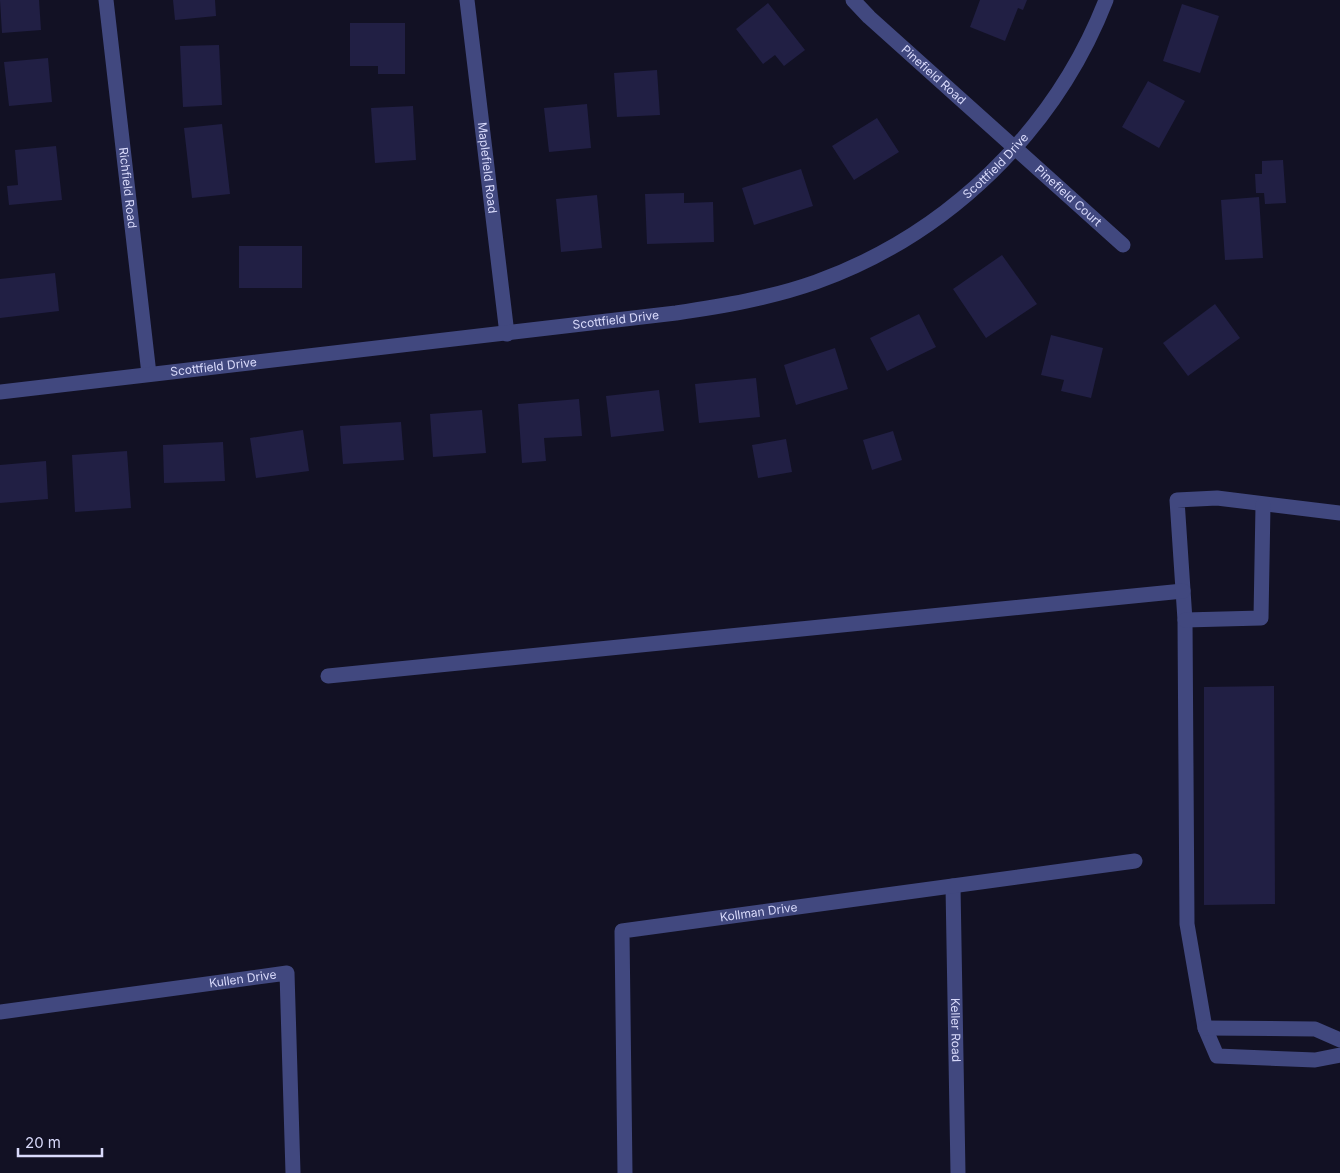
<svg xmlns="http://www.w3.org/2000/svg" width="1340" height="1173" font-family="Inter,sans-serif">
<style>
.building{fill:#211f44}
.lines{fill:none;stroke-linecap:round;stroke-linejoin:round}
.minor{stroke:#41487f;stroke-width:15}
.labels{text-anchor:middle;stroke-width:4.5;stroke-linejoin:round;paint-order:stroke}
.street-label{font-size:12px;fill:#d9dafb;stroke:#121124}
</style>
<rect width="100%" height="100%" fill="#121124"/>
<path class="building" d="M0,0H39L41,30L2,33Z
M173,0H215L216,16L175,20Z
M980,0H1027L1023,10L1018,8L1005,41L970,27Z
M768,3L805,50L784,66L775,55L763,64L736,29Z
M1182,4L1219,16L1200,73L1163,61Z
M350,23H405V74H378V66H350Z
M219,45L222,105L183,107L180,46Z
M48,58L52,102L9,106L4,62Z
M657,70L660,115L617,117L614,73Z
M1148,81L1185,101L1159,148L1122,127Z
M587,104L591,148L549,152L544,108Z
M413,106L416,160L375,163L371,108Z
M877,118L899,152L854,180L832,146Z
M222,124L230,194L192,198L184,128Z
M56,146L62,200L9,205L7,186L18,185L15,150Z
M1283,160L1286,203L1265,204L1264,193H1256L1255,174H1262V161Z
M801,169L813,206L754,225L742,188Z
M684,193V203L713,202L714,242L647,244L645,194Z
M597,195L602,248L561,252L556,199Z
M1259,197L1263,258L1225,260L1221,200Z
M239,246H302V288H239Z
M1002,255L1037,304L986,338L953,289Z
M55,273L59,311L0,318V279Z
M1215,304L1240,338L1188,376L1163,343Z
M919,314L936,347L887,371L870,338Z
M1051,335L1103,348L1091,398L1061,391L1064,380L1041,375Z
M835,348L848,389L796,405L784,365Z
M756,378L760,417L699,423L695,384Z
M659,390L664,431L611,437L606,396Z
M579,399L582,436L544,438L546,461L522,463L518,404Z
M482,410L486,453L433,457L430,414Z
M401,422L404,460L343,464L340,426Z
M303,430L309,471L256,478L250,438Z
M893,431L902,460L872,470L863,440Z
M786,439L792,472L758,478L752,445Z
M223,442L225,481L164,483L163,445Z
M127,451L131,508L75,512L72,455Z
M46,461L48,499L0,503V465Z
M1274,686L1275,904L1204,905V687Z"/>
<g class="lines">
<g class="minor">
<path id="s1" d="M106,0L149,374"/>
<path id="s2" d="M467,0L507,334"/>
<path id="s3" d="M853,0L869,17L1123,245"/>
<path id="s4" d="M0,392L676,313C723,306 771,298 816,282C947,235 1055,131 1106,0"/>
<path d="M1340,513L1217,498L1177,500L1185,620L1187,924L1205,1028L1217,1056L1315,1060L1340,1055"/>
<path d="M1185,620L1261,618L1263,505"/>
<path d="M328,676L1183,591"/>
<path id="s5" d="M953,886L958,1173"/>
<path id="s6" d="M0,1012L287,973L293,1173"/>
<path d="M1205,1028L1315,1029L1340,1040"/>
<path id="s7" d="M625,1173L622,931L1135,861"/>
</g>
</g>
<g class="labels">
<g class="street-label">
<text dy="4" stroke="none"><textPath href="#s3" startOffset="110">Pinefield Road</textPath></text>
<text dy="4" stroke="none"><textPath href="#s4" startOffset="1040">Scottfield Drive</textPath></text>
<text dy="4" stroke="none"><textPath href="#s2" startOffset="169">Maplefield Road</textPath></text>
<text dy="4" stroke="none"><textPath href="#s1" startOffset="189">Richfield Road</textPath></text>
<text dy="4" stroke="none"><textPath href="#s3" startOffset="291">Pinefield Court</textPath></text>
<text dy="4" stroke="none"><textPath href="#s4" startOffset="620">Scottfield Drive</textPath></text>
<text dy="4" stroke="none"><textPath href="#s4" startOffset="215">Scottfield Drive</textPath></text>
<text dy="4" stroke="none"><textPath href="#s7" startOffset="380">Kollman Drive</textPath></text>
<text dy="4" stroke="none"><textPath href="#s6" startOffset="245">Kullen Drive</textPath></text>
<text dy="4" stroke="none"><textPath href="#s5" startOffset="144">Keller Road</textPath></text>
</g>
</g>
<path d="M18 1148v8h84v-8" fill="none" stroke="#d9dafb" stroke-width="2.5"/>
<text x="25" y="1148" font-size="15" fill="#d9dafb" stroke="#121124" stroke-width="4" paint-order="stroke">20 m</text>
</svg>
